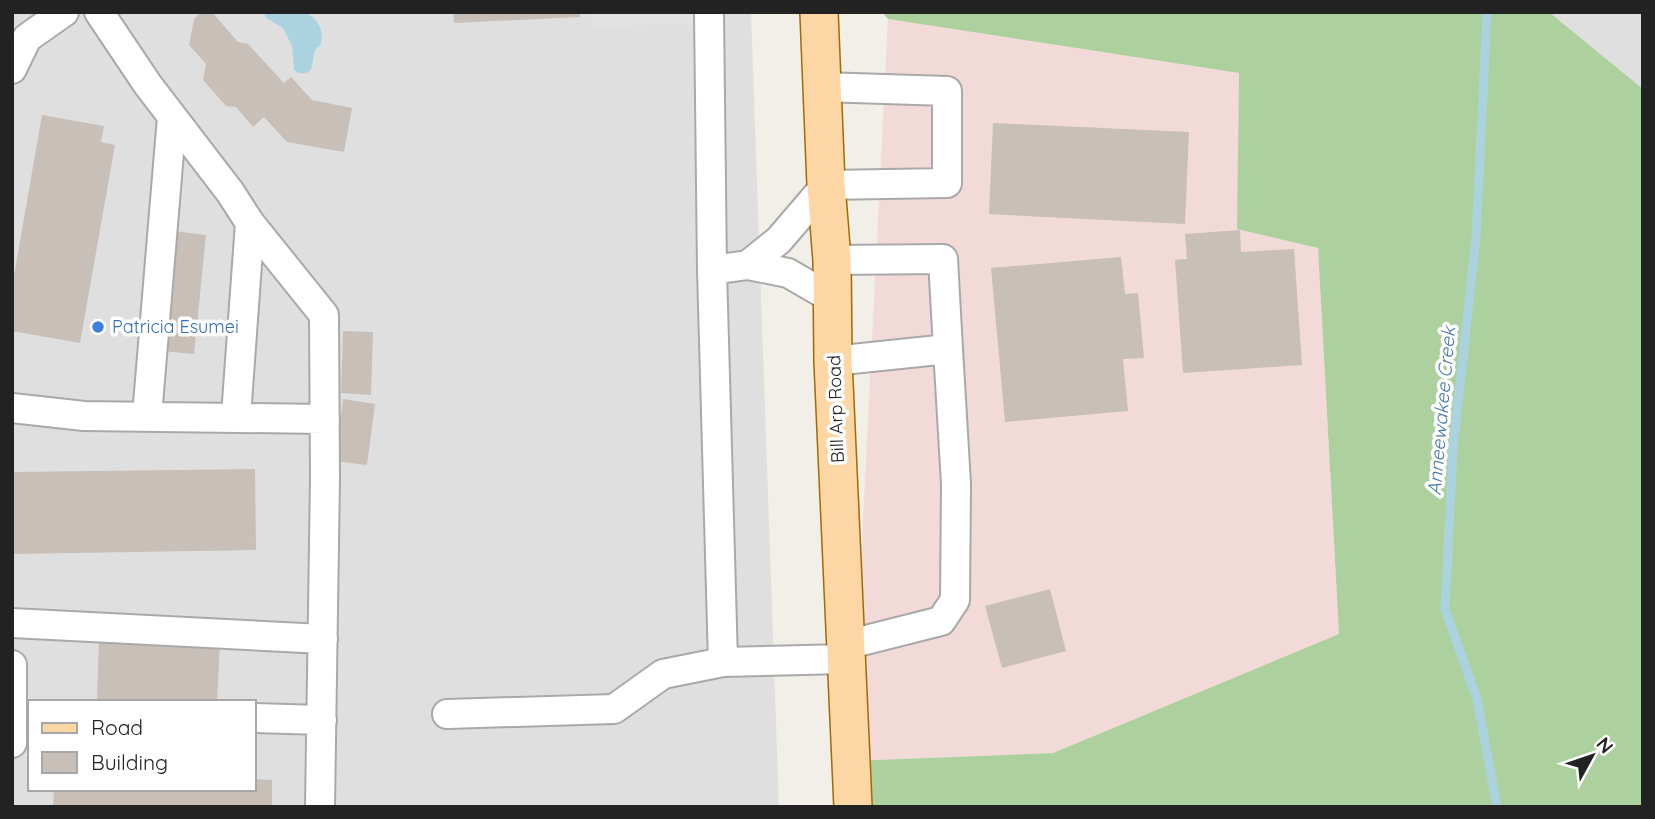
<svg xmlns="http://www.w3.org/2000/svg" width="1655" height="819" font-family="Quicksand,sans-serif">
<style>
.residential{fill:#e0dfdf;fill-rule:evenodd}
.commercial{fill:#f2dad9}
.forest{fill:#add19e}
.parking{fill:#e2e2e2}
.water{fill:#aad3df}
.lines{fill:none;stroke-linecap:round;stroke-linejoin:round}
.stream{stroke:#aad3df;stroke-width:9}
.building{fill:#c7bfb8}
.minor-casing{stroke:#a9a9a9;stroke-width:32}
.major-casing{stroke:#a06b00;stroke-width:40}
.minor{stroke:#fff;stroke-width:28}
.major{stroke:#fcd6a4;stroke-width:37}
.shop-dot{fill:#3f7fe0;stroke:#fff;stroke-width:2.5}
.labels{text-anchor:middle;stroke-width:7;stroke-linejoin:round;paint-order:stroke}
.shop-label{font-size:18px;fill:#366cbe;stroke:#fff;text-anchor:start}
.street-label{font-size:18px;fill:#222;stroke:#fff}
.water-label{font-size:19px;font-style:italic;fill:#4a7aab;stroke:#fff}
</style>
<rect width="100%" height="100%" fill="#f2efe9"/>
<path class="residential" d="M12,12H751L779,807H12ZM30,702H254V789H30Z
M1549,12H1643V89Z"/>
<path class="commercial" d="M888,19L1239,73L1238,229L1318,248L1339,635L1053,753L851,761Z"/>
<path class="forest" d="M882,12H1549L1643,89V807H853L851,761L1053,753L1339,634L1318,248L1237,229L1239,73L888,19Z"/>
<path class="parking" d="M592,12H696L697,22L593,28Z"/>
<path class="water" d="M264,12C276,12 292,9 303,12C315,16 325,29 321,42C319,49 318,45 315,51C311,61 316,76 299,73L294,70L292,46L283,28L266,18Z"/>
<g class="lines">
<path class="stream" d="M1487,12L1476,237L1453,449L1445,609L1477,699L1497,807"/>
</g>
<path class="building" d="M201,12H212L238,42L248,44L284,83L291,77L312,100L352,108L344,152L287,142L264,117L253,127L236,107L226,106L203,80L206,64L189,45L194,19Z
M453,12H580V17L454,23Z
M42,115L104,126L101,142L115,145L80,343L12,331V287Z
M993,123L1189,132L1185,224L989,214Z
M1240,230L1241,252L1294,249L1302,365L1183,373L1175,260L1187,259L1185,234Z
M175,231L206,235L194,354L162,351Z
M1121,257L1125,294L1138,293L1144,358L1123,359L1128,411L1005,422L991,268Z
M343,331L373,332L371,395L341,393Z
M343,399L375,404L367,465L335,461Z
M255,469L256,550L12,554V472Z
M1050,589L1066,651L1002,668L985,606Z
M99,638L220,644L217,702H97Z
M254,779L272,780V807H53L54,789H254Z"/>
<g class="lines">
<g class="minor-casing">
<path id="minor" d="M99,12L148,85L230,192L250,223L324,315L325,478L320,807
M709,12L712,270L748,265L788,273L833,299
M12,69L27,38L64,12
M832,260L943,259L948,349L833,361
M748,265L779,240L826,185L947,183V91L822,87
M12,408L84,416L325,419
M147,416L172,117
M236,416L250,223
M12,623L323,639
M846,645L941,621L955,600L956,484L948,349
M723,662L846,659
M12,665V743
M447,714L614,709L663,674L723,662L712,270
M254,718L322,720"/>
</g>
<g class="major-casing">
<path id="major" d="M819,12L826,185L832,260L833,361L853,807"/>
</g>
<use href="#minor" class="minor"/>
<use href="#major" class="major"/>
</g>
<circle class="shop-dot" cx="98" cy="327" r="7"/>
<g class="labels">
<g class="shop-label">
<text x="112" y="333">Patricia Esumei</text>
</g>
<g class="street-label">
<text transform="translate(836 409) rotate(-92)" y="6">Bill Arp Road</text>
</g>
<g class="water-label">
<text transform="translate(1441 411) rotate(-85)" y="7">Anneewakee Creek</text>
</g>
</g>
<rect width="1655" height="819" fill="none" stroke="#222222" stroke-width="28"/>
<rect x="28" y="700" width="228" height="91" fill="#ffffff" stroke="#a7a7a7" stroke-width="2"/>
<rect x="42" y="723" width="35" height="10" fill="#fcd6a4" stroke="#a7a7a7" stroke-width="2"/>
<text x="91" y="735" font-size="21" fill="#222222">Road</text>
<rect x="42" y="752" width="35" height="21" fill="#c7bfb8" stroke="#a7a7a7" stroke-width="2"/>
<text x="91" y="770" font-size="21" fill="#222222">Building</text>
<g transform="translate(1592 756) rotate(50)" stroke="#ffffff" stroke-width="5" paint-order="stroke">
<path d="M0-5L12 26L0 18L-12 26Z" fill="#222222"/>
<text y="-10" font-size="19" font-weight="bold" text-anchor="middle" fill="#222222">N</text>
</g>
</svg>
